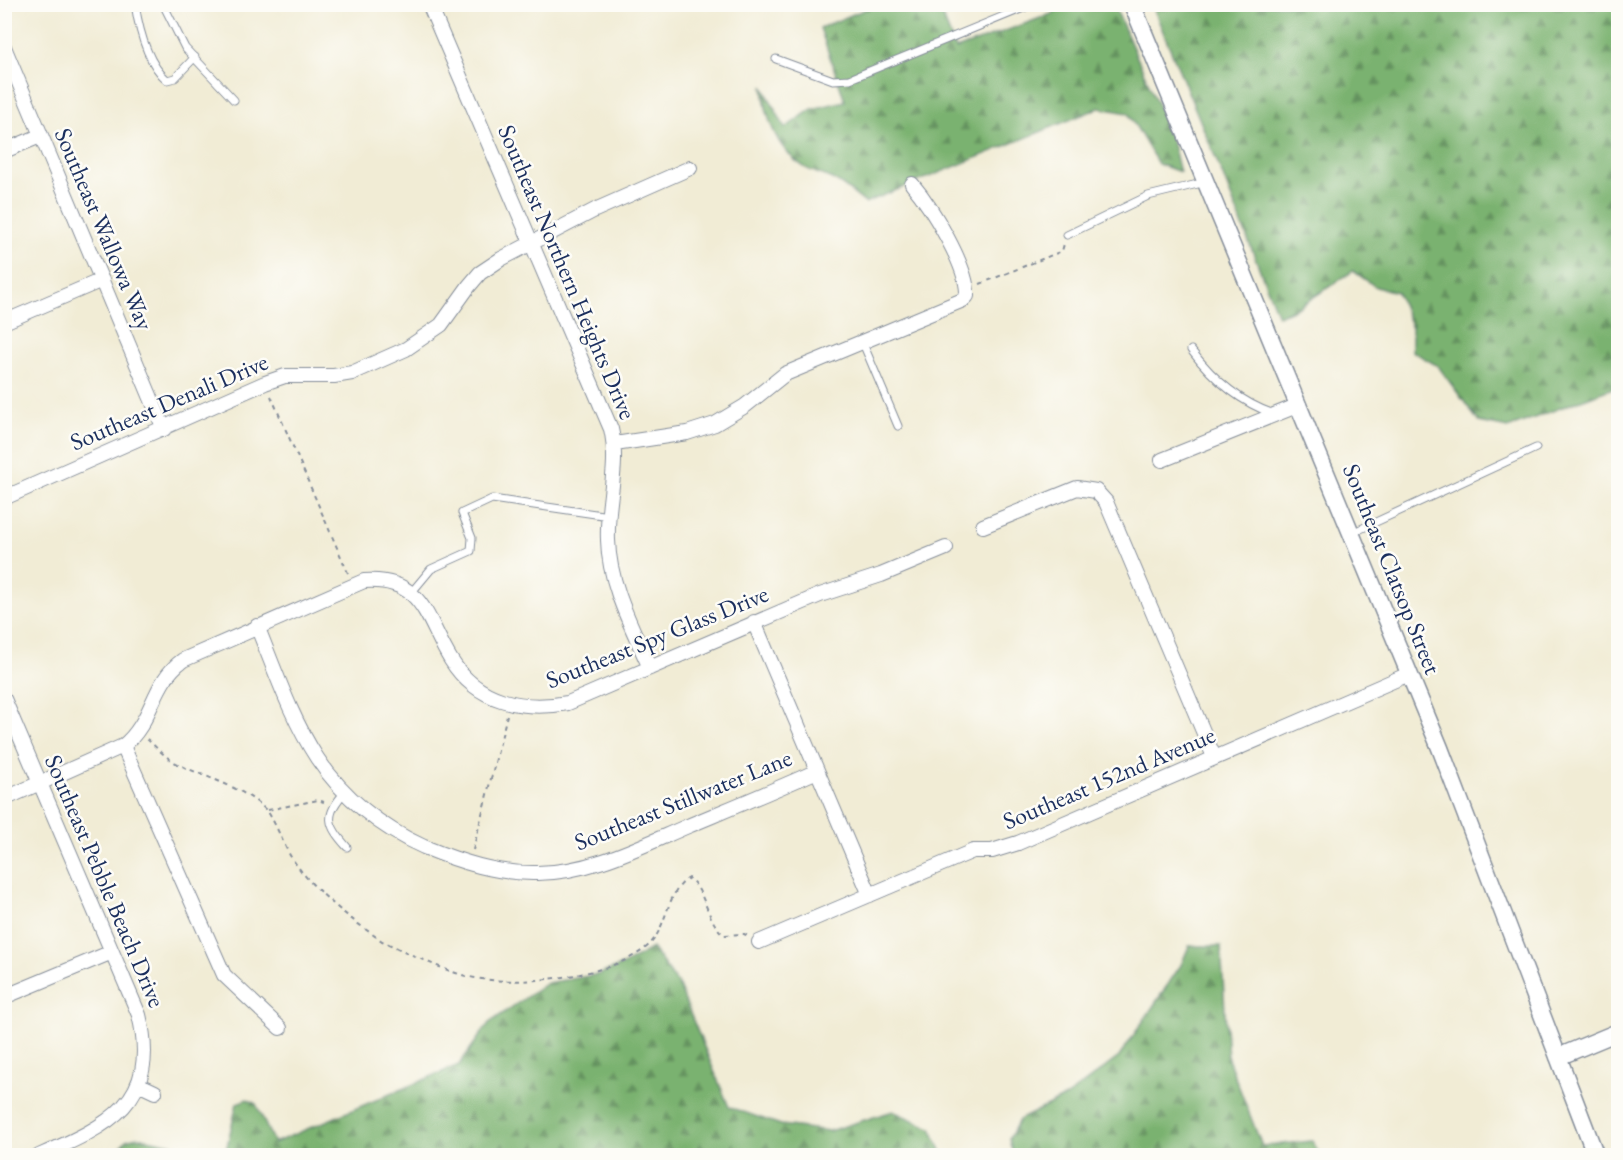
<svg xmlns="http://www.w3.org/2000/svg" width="1623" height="1160" font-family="'EB Garamond',serif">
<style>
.forest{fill:url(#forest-firs);stroke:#4a7066;stroke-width:1.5}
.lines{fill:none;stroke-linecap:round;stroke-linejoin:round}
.service-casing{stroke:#868e9a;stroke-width:9}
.minor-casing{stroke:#868e9a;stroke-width:16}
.tertiary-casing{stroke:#868e9a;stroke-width:19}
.path{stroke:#868e9a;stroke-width:2;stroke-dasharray:4.5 4.5;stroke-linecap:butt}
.service{stroke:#fff;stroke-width:7}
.minor{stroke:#fff;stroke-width:14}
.tertiary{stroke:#fff;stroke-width:16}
.labels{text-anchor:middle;stroke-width:5;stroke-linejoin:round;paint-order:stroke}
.street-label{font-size:24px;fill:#1b2f5e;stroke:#fdfcf7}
</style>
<defs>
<pattern id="forest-firs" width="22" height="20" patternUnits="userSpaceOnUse" patternTransform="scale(1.5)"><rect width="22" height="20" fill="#7ab26f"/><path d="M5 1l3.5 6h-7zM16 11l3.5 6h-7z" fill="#63915e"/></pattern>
</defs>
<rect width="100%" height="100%" fill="#fdfcf7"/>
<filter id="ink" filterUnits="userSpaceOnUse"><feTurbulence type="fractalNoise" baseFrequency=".0167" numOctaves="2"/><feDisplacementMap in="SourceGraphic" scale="12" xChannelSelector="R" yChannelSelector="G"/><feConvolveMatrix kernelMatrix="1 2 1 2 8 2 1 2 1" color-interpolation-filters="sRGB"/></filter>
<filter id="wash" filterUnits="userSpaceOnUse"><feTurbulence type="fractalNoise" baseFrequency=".008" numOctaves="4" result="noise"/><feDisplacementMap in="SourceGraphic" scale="24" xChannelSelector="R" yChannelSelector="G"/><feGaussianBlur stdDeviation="1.35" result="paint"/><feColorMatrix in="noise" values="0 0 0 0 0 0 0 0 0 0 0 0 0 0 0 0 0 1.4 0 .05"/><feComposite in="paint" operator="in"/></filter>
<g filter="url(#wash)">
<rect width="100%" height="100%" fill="#f1ecd5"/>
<path class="forest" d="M875,5H938L956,49L1054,13L1051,5H1114L1170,132L1180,172L1158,164L1128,113L1099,108L865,203C855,195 845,186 834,180C825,175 813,173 804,167C776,149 765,117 763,86L785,128L812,109L845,101L820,28Z
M1152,5H1618V386L1508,428L1479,422L1438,366L1412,351V328L1397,292L1376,287L1353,271L1297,308L1278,316L1221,171Z
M1189,946H1221L1228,1059L1262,1146L1312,1141L1320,1155H1013L1009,1139L1019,1120L1067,1096L1119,1057L1181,965Z
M652,948L678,984L729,1107L781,1125L829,1131L893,1111L931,1128L943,1155H225L237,1103L247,1099L256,1104L274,1143L459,1065L489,1023L547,983L600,974L625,964Z
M137,1137L172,1144L182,1155H124L122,1145L126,1140Z"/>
</g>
<g filter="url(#ink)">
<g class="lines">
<g class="service-casing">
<path id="service" d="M135,4C139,30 147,63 167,80L175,78L195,57
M163,4L185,48L234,100
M776,59L833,80L850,79L1033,4
M1067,235L1148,196L1206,182
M862,341L898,426
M1191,350C1213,379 1239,402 1274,414
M1352,533L1536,448
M411,593L431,569L471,551L472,538L462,513L492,499L609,516
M345,792C324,815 327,825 347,847"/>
</g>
<g class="minor-casing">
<path id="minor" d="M429,4L611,429C620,467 606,502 608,540C609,585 632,627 650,668
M4,47L164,429
M4,151L40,136
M4,322L102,280
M615,444L687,433L715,424L745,406L785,374L963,300L967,296C969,268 930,205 912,184
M1162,460L1299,405
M4,498L265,383L285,376H334L352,373L406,349L441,325L469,286L480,273L501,259L595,210L690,168
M983,526L1077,488L1096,491L1106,502L1214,757
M754,622L870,895
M257,626C275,670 291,718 317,758C343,797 381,828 424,847C461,862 497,874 537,873C590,873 641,846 688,826C731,808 775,790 817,771
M4,699L139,1015C161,1103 107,1126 39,1156
M123,746L224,975L280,1028
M4,799L123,746C154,721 151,683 183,660L364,581C424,577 426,620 451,660C477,702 522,711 568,703L820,595L881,575L946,548
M759,942L973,851H992L1018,843L1409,674
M4,997L112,952
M138,1084L155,1092"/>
</g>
<g class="tertiary-casing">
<path id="tertiary" d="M1132,4L1440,748L1596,1156
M1558,1057L1618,1032"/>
</g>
<path class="path" d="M980,284L1062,251L1064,244
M271,396L348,573
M147,739C156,747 165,757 176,763C205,778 240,785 265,809C272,814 284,846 291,857C313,891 349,918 382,941C409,953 437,968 466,976C511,988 616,978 650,944C668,925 666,892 689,878C706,892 706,920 724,935L744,934L748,936
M268,810L318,800L324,802
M473,850L507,715"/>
<use href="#service" class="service"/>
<use href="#minor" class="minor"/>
<use href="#tertiary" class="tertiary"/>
</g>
</g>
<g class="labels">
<g class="street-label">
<text transform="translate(104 229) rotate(67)" y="8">Southeast Wallowa Way</text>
<text transform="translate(567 272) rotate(67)" y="8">Southeast Northern Heights Drive</text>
<text transform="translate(169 402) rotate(-23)" y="8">Southeast Denali Drive</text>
<text transform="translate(1392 569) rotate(68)" y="8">Southeast Clatsop Street</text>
<text transform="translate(657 637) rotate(-22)" y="8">Southeast Spy Glass Drive</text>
<text transform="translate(1109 778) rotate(-23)" y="8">Southeast 152nd Avenue</text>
<text transform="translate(683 800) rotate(-22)" y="8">Southeast Stillwater Lane</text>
<text transform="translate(105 881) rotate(67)" y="8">Southeast Pebble Beach Drive</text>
</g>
</g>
<rect width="1623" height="1160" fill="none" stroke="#fdfcf7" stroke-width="24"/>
</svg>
